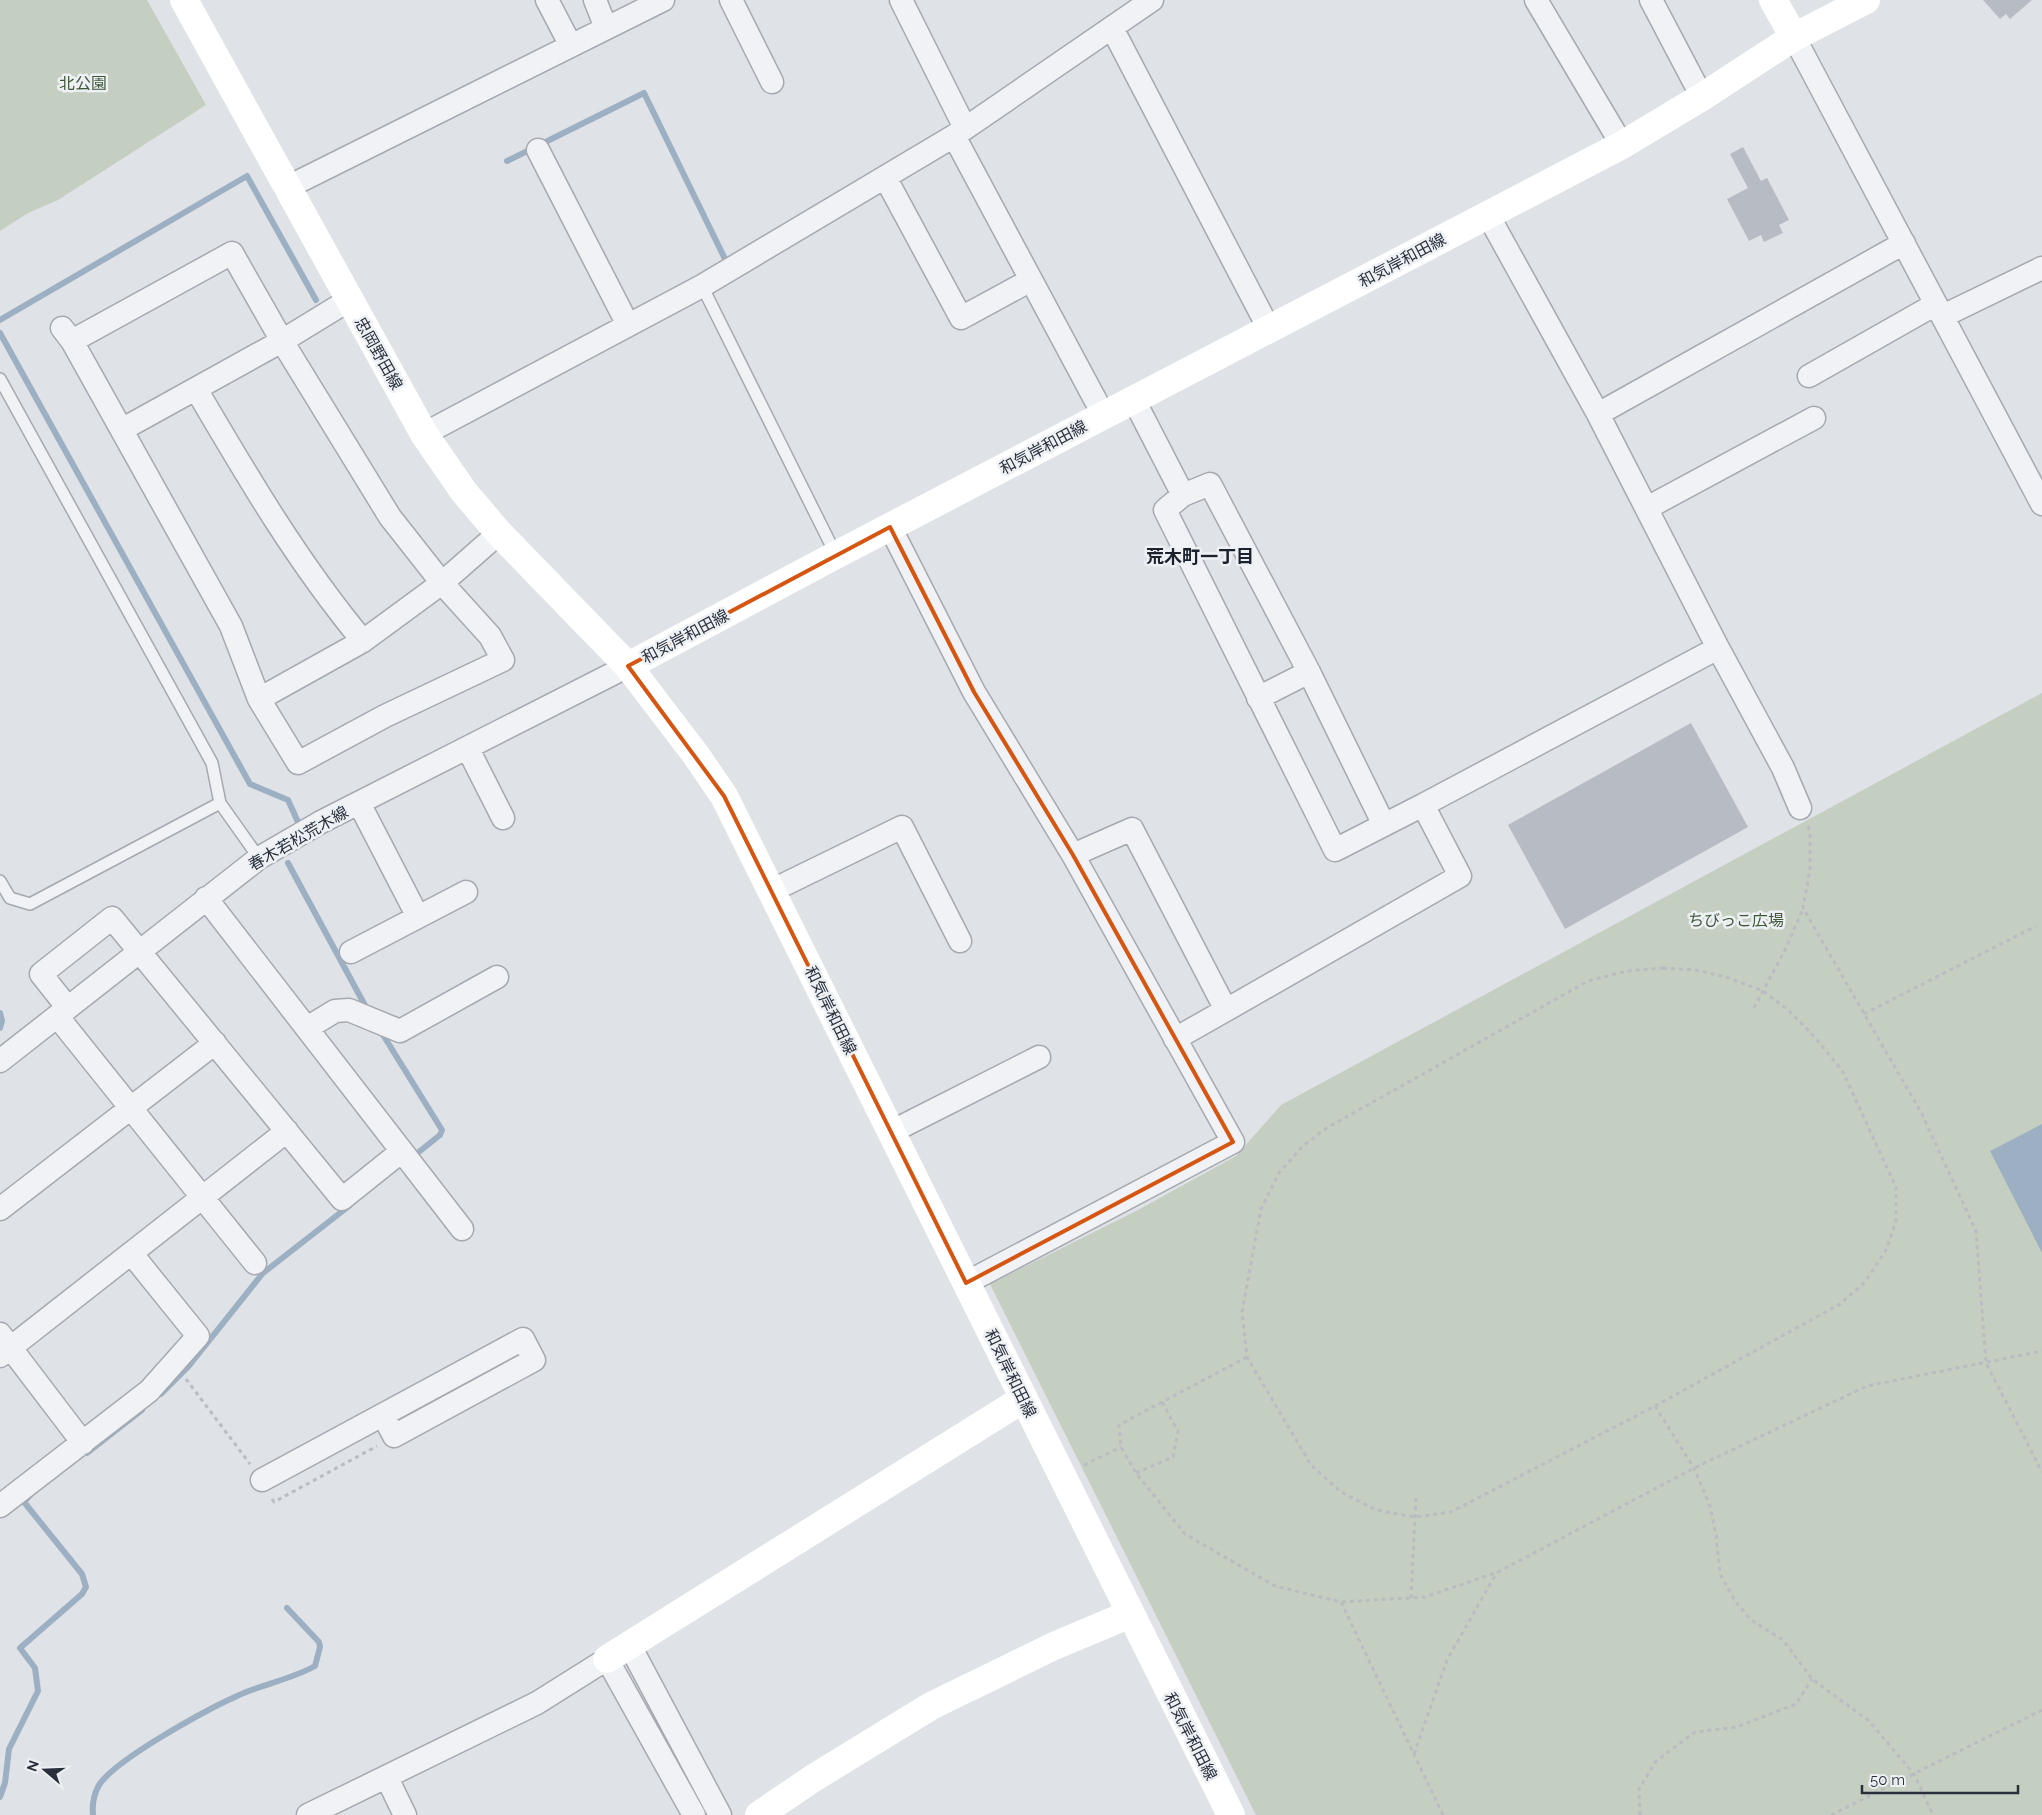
<svg xmlns="http://www.w3.org/2000/svg" width="2042" height="1815" font-family="Raleway,'Noto Sans JP',sans-serif">
<style>
.green{fill:#c5cfc1}
.water{fill:#9db0c3}
.lines{fill:none;stroke-linecap:round;stroke-linejoin:round}
.stream{stroke:#9db0c3;stroke-width:6}
.building{fill:#b7bbc3}
.lane-casing{stroke:#a5a9b0;stroke-width:14}
.street-casing{stroke:#a5a9b0;stroke-width:25}
.path{stroke:#b9bcc1;stroke-width:3;stroke-dasharray:4 4;stroke-linecap:butt}
.lane{stroke:#f1f2f5;stroke-width:11}
.street{stroke:#f1f2f5;stroke-width:22}
.secondary{stroke:#fff;stroke-width:28}
.marked{fill:none;stroke:#d55511;stroke-width:4;stroke-linejoin:round}
.labels{text-anchor:middle;stroke-width:5;stroke-linejoin:round;paint-order:stroke}
.park-label{font-size:16px;fill:#3e5638;stroke:#eef1f4}
.street-label{font-size:16px;fill:#29303c;stroke:#eef1f4}
.neighbourhood-label{font-size:18px;font-weight:bold;fill:#1c222d;stroke:#eef1f4}
</style>
<rect width="100%" height="100%" fill="#dfe2e6"/>
<path class="green" d="M0,0H147L206,105L58,200L28,213L0,231Z
M2042,693V1815H1256L990,1284L1138,1210L1236,1156L1281,1105Z"/>
<path class="water" d="M2042,1124V1253L1990,1151Z"/>
<g class="lines">
<path class="stream" d="M507,161L644,93L725,259
M0,320L247,176L316,300
M0,333L250,784L288,800L298,822
M288,863L368,1011
M0,1013L2,1021L0,1028
M380,1030L442,1130L440,1135L415,1155
M161,1394L188,1367L263,1273L349,1206
M87,1453L142,1410
M0,1797L5,1783L9,1749L38,1691L35,1668L20,1648L82,1594L86,1587L82,1574L24,1502L31,1494
M93,1815C92,1805 94,1794 99,1785C116,1759 206,1710 237,1696C262,1684 290,1680 315,1666L320,1647L319,1642L287,1608"/>
</g>
<path class="building" d="M1983,0H2032L2010,19L2006,14L2000,19Z
M1743,147L1761,181L1767,178L1789,220L1779,225L1783,233L1764,242L1761,235L1749,241L1727,199L1748,188L1730,154Z
M1691,723L1748,827L1565,929L1508,825Z"/>
<g class="lines">
<g class="lane-casing">
<path id="lane" d="M702,286L836,555
M0,379L212,763L220,803L259,858
M0,881L10,898L30,904L220,803"/>
</g>
<g class="street-casing">
<path id="street" d="M547,0L571,46
M595,0L606,28
M731,0L772,82
M901,0L965,128
M1536,0L1622,145
M1651,0L1702,97
M1112,28L1269,329
M1794,37L2042,504
M954,136L1104,416
M538,150L628,325
M885,177L961,318L1031,280
M286,188L663,0
M1488,215L1598,414L1718,648L1783,768L1800,808
M1943,316L2042,268
M62,328L72,341L231,626L259,699L298,763L385,716L503,660L490,636L442,583L390,517L282,341L232,253L72,341
M1809,376L1936,304
M196,389C247,476 298,563 363,641
M1134,400L1183,495
M1598,414L1904,243
M123,429L282,341L349,300
M424,434L702,286L954,136L1152,0
M1647,508L1814,418
M890,527L974,692L1073,855L1233,1142L966,1283
M1258,698L1309,672
M259,699L363,641L442,583L499,533
M468,749L503,818
M359,803L418,917
M1384,825L1309,672L1210,484L1183,495L1165,510L1335,850L1423,805
M1073,855L1132,829L1226,1010L1175,1039
M771,891L902,827L960,941
M206,898L462,1229
M351,952L466,892
M68,1008L41,974L112,918L342,1199L402,1151
M1226,1010L1460,876L1423,805L1718,648
M57,1016L255,1263
M307,1028L335,1011L349,1010L400,1031L497,977
M0,1061L259,858L321,822L628,666
M891,1132L1039,1057
M0,1209L215,1043
M0,1334L83,1443
M0,1356L287,1131
M262,1480L523,1339L534,1360L394,1436L383,1415
M0,1506L149,1391L198,1336L131,1253
M630,1646L720,1815
M387,1778L405,1815
M308,1815L537,1703L607,1659L694,1815"/>
</g>
<path class="path" d="M1808,826L1810,832V869L1803,908L1922,1114L1976,1231L1986,1363L2042,1472
M1663,968L1696,970L1726,977L1763,991L1788,1010L1811,1033L1842,1070L1896,1187V1221L1886,1250L1865,1282L1840,1304L1655,1406L1451,1512L1415,1517L1376,1510L1341,1492L1311,1465L1247,1357L1242,1312L1261,1209L1279,1173L1302,1147L1325,1129L1588,981L1627,971Z
M1754,1008L1785,950L1803,909
M1864,1014L2036,926
M1247,1357L1119,1425L1121,1447L1136,1473L1185,1534L1275,1586L1341,1602L1425,1597L1498,1572L1694,1468L1867,1386L2042,1351
M186,1379L250,1464
M1655,1406L1694,1468L1710,1506L1716,1535L1720,1574L1735,1601L1751,1620L1783,1640L1812,1679L1869,1721L1914,1774L1933,1815
M1084,1465L1121,1447
M1136,1473L1173,1457L1178,1431L1162,1402
M272,1499L274,1502L377,1446
M1411,1598L1416,1497
M1341,1602L1443,1815
M1414,1754L1447,1660L1497,1572
M1640,1815L1639,1789L1656,1761L1695,1732L1737,1727L1796,1704L1812,1679
M1831,1815L2042,1710"/>
<use href="#lane" class="lane"/>
<use href="#street" class="street"/>
<path class="secondary" d="M184,0L424,434L464,492L499,533L628,666L696,755L724,796L1231,1815
M1773,0L1794,37
M628,666L836,555L1622,145L1702,97L1794,37L1866,0
M607,1659L1023,1399
M759,1815L812,1779L931,1706L1054,1646L1130,1614"/>
</g>
<path class="marked" d="M890,527L974,692L1073,855L1233,1142L966,1283L724,796L628,666Z"/>
<g class="labels">
<g class="park-label">
<text x="83" y="89">北公園</text>
<text x="1736" y="926">ちびっこ広場</text>
</g>
<g class="street-label">
<text transform="translate(1402 260) rotate(-28)" y="6">和気岸和田線</text>
<text transform="translate(379 353) rotate(61)" y="6">忠岡野田線</text>
<text transform="translate(1043 447) rotate(-28)" y="6">和気岸和田線</text>
<text transform="translate(685 636) rotate(-28)" y="6">和気岸和田線</text>
<text transform="translate(298 838) rotate(-30)" y="6">春木若松荒木線</text>
<text transform="translate(831 1010) rotate(64)" y="6">和気岸和田線</text>
<text transform="translate(1011 1373) rotate(64)" y="6">和気岸和田線</text>
<text transform="translate(1191 1736) rotate(63)" y="6">和気岸和田線</text>
</g>
<g class="neighbourhood-label">
<text x="1200" y="563">荒木町一丁目</text>
</g>
</g>
<g transform="translate(45 1770) rotate(289)" stroke="#eef1f4" stroke-width="4" paint-order="stroke">
<path d="M0-4L9 19L0 12L-9 19Z" fill="#29303c"/>
<text y="-8" font-size="14" font-weight="bold" text-anchor="middle" fill="#29303c">N</text>
</g>
<path d="M1862 1785v8h156v-8" fill="none" stroke="#29303c" stroke-width="2.5"/>
<text x="1870" y="1785" font-size="15" fill="#29303c" stroke="#eef1f4" stroke-width="4" paint-order="stroke">50 m</text>
</svg>
